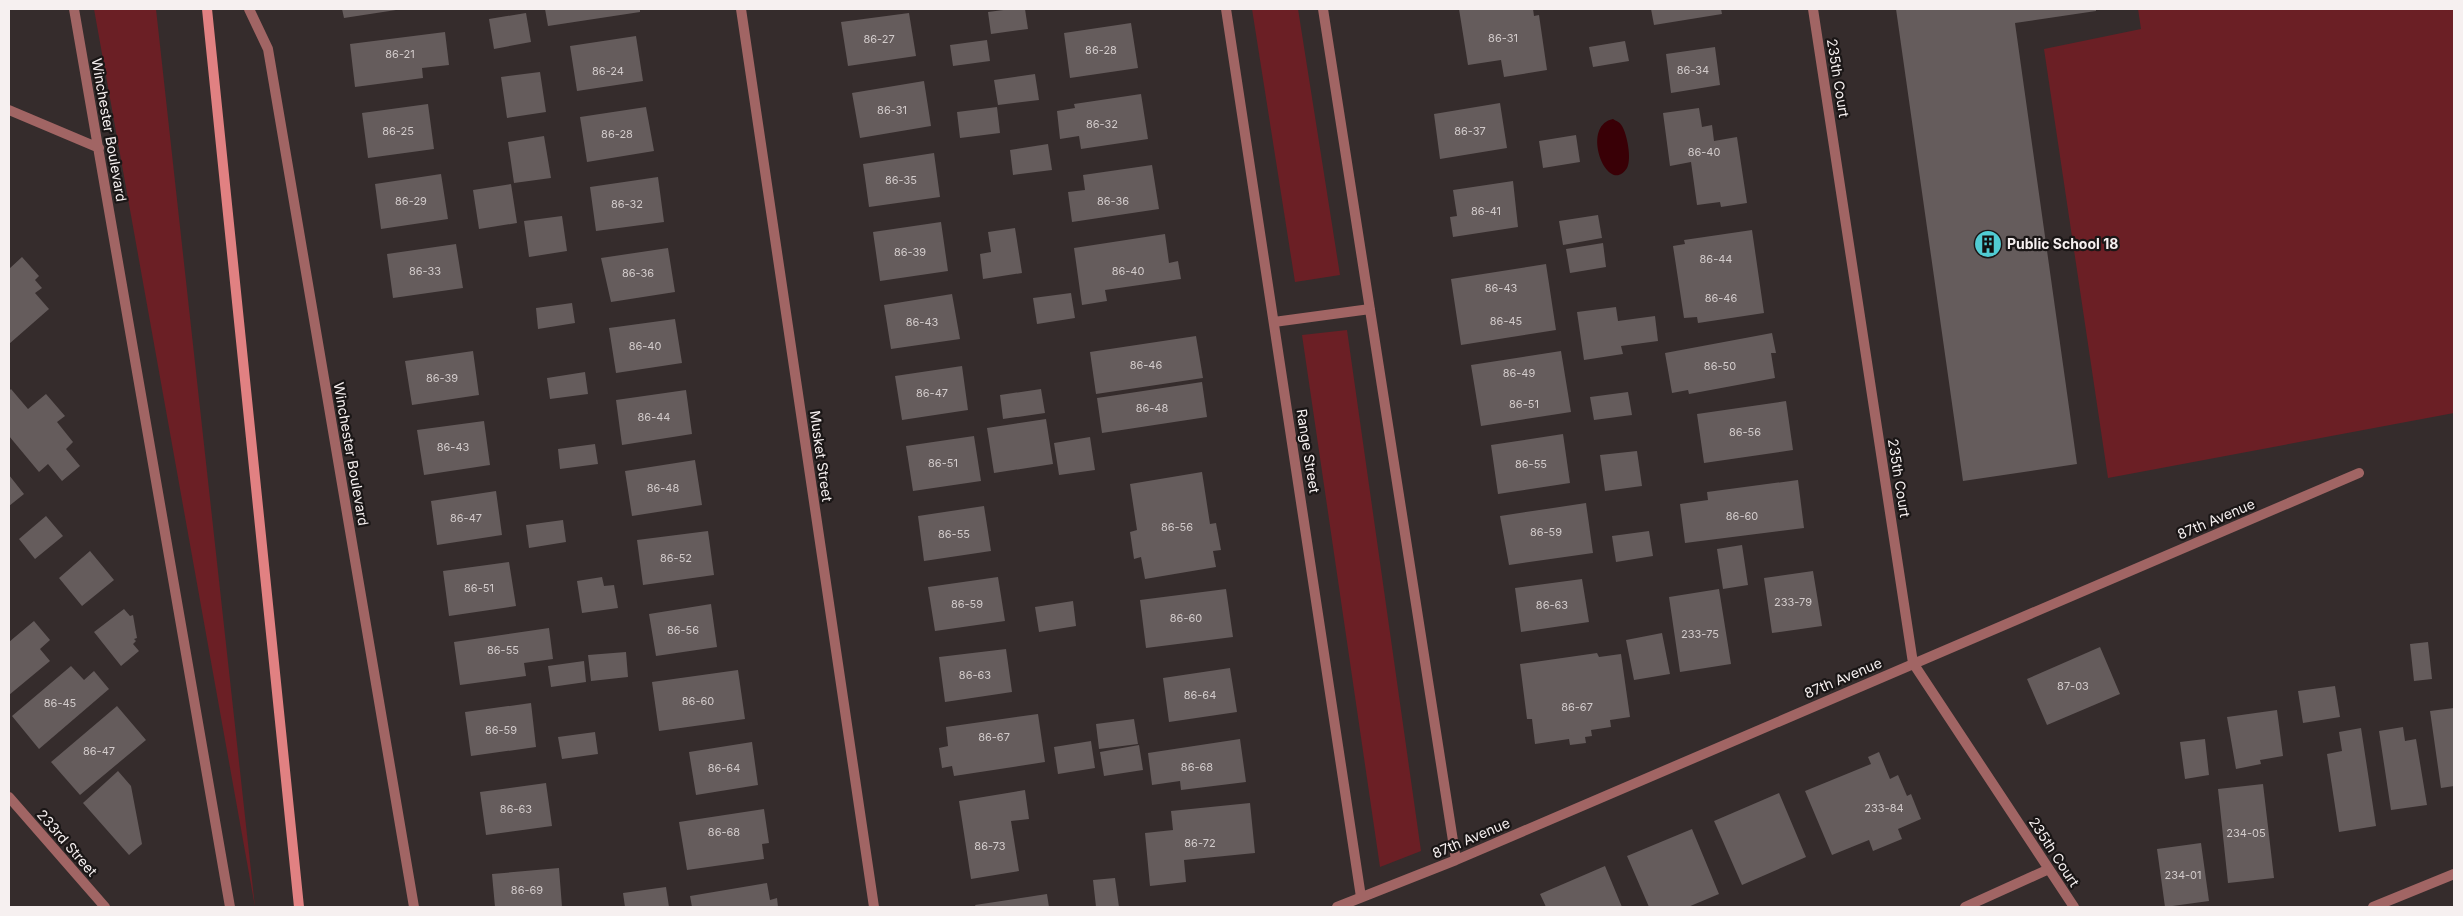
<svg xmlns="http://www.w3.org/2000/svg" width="2463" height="916" font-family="Inter,sans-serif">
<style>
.green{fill:#6b1f25}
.water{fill:#390006}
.building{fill:#655c5c}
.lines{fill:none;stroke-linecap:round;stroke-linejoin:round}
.minor{stroke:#a16564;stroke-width:10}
.secondary{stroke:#e18182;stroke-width:10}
.labels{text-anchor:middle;stroke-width:4.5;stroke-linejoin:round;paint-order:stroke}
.number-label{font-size:11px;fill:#d2cbcb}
.street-label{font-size:14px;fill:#f6f0f0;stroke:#1a1616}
.poi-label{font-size:14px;font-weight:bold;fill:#f6f0f0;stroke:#1a1616;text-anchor:start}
</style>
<rect width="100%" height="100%" fill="#352c2c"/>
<path class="green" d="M94,9H156L255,907Z
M1252,9H1298L1340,275L1295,282Z
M2138,9H2454V413L2108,478L2044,49L2141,29Z
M1347,330L1421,851L1380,867L1302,335Z"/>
<path class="water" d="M1613,119C1616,121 1620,122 1622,126C1627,134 1632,159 1627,168C1608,198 1579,126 1613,119Z"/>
<path class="building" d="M342,9H396V10L344,18Z
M545,9H640V12L548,26Z
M1011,9H1025L1028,29L991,34L988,12Z
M1459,9H1533L1534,16L1539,15L1547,70L1504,77L1501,60L1468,65Z
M1651,9H1721L1722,14L1654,25Z
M1896,9H2096V11L2015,23L2077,464L1963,481Z
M526,13L531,42L494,49L489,19Z
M909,13L916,56L848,66L841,22Z
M1131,23L1138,68L1070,78L1064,33Z
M445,32L449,65L422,68L423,78L355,87L350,44Z
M636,36L643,81L577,91L570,46Z
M987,40L990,61L953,66L950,45Z
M1625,41L1629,61L1593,67L1589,47Z
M1715,47L1720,85L1671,93L1666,54Z
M540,72L546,112L507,118L501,77Z
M1035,74L1039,100L998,105L994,80Z
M924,81L931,126L860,138L852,93Z
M1141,94L1148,139L1081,149L1079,136L1060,139L1057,111L1075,108L1074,104Z
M1500,103L1507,148L1440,159L1434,114Z
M428,104L434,149L368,158L362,113Z
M646,107L654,151L587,162L580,117Z
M997,107L1000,133L960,138L957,112Z
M1699,108L1702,127L1712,125L1714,141L1737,137L1747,203L1721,207L1720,202L1697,205L1691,162L1670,166L1663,113Z
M1576,135L1580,162L1543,168L1539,141Z
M544,136L551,178L514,183L508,142Z
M1048,144L1052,170L1013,175L1010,150Z
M934,153L940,197L869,207L863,164Z
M1152,165L1159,209L1072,222L1068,192L1085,190L1083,175Z
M441,174L448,219L381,229L375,184Z
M658,177L664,222L596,231L590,187Z
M1513,181L1518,227L1453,237L1450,217L1457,216L1453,190Z
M511,184L517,223L479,229L473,190Z
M1598,215L1602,238L1563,245L1559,221Z
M562,216L567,251L529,257L524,221Z
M941,222L948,271L880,281L873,232Z
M1015,228L1022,273L983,279L980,254L991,252L988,232Z
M1752,230L1764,313L1698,323L1697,317L1684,318L1673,246L1685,244L1684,240Z
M1165,234L1169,263L1178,261L1181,279L1105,290L1107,301L1082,305L1074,248Z
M1603,243L1606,267L1570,273L1566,249Z
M456,244L463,288L393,298L387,254Z
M668,248L675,292L611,302L601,258Z
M22,257L39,276L35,280L42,288L35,293L49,309L9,344V269Z
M1546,264L1556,330L1461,345L1451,279Z
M1071,293L1075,318L1037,324L1033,298Z
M952,294L960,339L891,349L884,305Z
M572,303L575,323L538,329L536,308Z
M1616,307L1618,321L1655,316L1658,341L1621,346L1623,354L1584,360L1577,312Z
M675,319L682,363L616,373L609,328Z
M1772,333L1776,353H1771L1775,378L1689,394L1688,390L1672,393L1665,353Z
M1196,336L1203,378L1096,394L1090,352Z
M473,351L479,395L412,405L405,361Z
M1561,351L1571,412L1481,426L1471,365Z
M962,366L968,410L902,420L895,376Z
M585,372L588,394L550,399L547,378Z
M1202,382L1207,417L1102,433L1097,398Z
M11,389L28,409L46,394L65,416L57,422L73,442L66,449L80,466L62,481L48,464L39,472L9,436V391Z
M1041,389L1045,413L1003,419L1000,395Z
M686,390L692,434L622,445L616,400Z
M1628,392L1632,415L1594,420L1590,397Z
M1786,401L1793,450L1704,463L1697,414Z
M1046,419L1053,464L994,473L987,428Z
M484,421L490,465L424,475L417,430Z
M1563,434L1570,483L1498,494L1491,445Z
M974,436L981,481L913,491L906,446Z
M1090,437L1095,470L1059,475L1054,443Z
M595,444L598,464L560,469L558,449Z
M1637,451L1642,486L1605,491L1600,455Z
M695,460L702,505L632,516L625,471Z
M1202,472L1210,524L1216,523L1221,550L1213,551L1216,567L1145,579L1141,557L1134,559L1130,532L1137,530L1130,484Z
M9,475L24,494L9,506Z
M1798,480L1804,528L1685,543L1680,504L1708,500L1707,492Z
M496,491L502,535L437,545L431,501Z
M1586,503L1593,553L1509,565L1500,516Z
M984,506L991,551L924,561L918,516Z
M46,516L63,536L35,559L19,539Z
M563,520L566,542L529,548L526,525Z
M708,531L714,575L643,585L637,540Z
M1649,531L1653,556L1616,562L1612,536Z
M1742,545L1748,585L1723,589L1717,549Z
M90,551L114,580L82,606L59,578Z
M509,562L516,606L449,616L443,571Z
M1813,571L1822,626L1772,633L1764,578Z
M602,577L604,586L614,585L618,608L582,613L577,581Z
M998,577L1005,621L935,631L928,587Z
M1582,579L1589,622L1521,632L1515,588Z
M1226,589L1233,637L1146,648L1140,600Z
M1719,589L1731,664L1680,672L1669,597Z
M1073,601L1076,626L1039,632L1035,607Z
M711,604L717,647L656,656L649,614Z
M124,609L130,616L133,615L137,638L134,639L136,641L133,644L139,651L121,666L94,632Z
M34,621L50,640L40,649L50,661L9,695V642Z
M549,628L553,659L524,663L526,676L460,685L454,642Z
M1662,633L1670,674L1634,680L1626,640Z
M2428,642L2432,679L2414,681L2410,644Z
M2100,647L2120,694L2047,725L2027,679Z
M1006,649L1012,692L945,702L939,657Z
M626,652L628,677L591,681L588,655Z
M1597,653L1599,657L1621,654L1630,717L1610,720L1611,727L1591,730L1592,736L1585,737L1586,743L1570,745L1569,739L1535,744L1532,719H1527L1520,664Z
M584,661L586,682L551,687L548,666Z
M71,666L84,680L94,671L109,689L39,749L12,716Z
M1230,668L1237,712L1169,722L1163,678Z
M738,670L745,719L659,731L652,682Z
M2335,686L2340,717L2303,723L2298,691Z
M531,703L536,747L471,756L465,712Z
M117,706L146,740L80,795L51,762Z
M2454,708V786L2441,788L2430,711Z
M2277,710L2283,756L2260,760L2261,764L2236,769L2227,717Z
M1038,714L1045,762L954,776L952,766L942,768L939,748L948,746L946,727Z
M1134,719L1138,744L1099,749L1096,724Z
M2403,727L2405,741L2416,739L2427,805L2391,810L2379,731Z
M2361,728L2376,826L2339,832L2327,754L2342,751L2339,732Z
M595,732L598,754L562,759L558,737Z
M1240,739L1246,782L1181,790L1180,781L1152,785L1148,753Z
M2205,739L2209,775L2185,779L2180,742Z
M1091,741L1095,768L1058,774L1054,747Z
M752,742L758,785L696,795L689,752Z
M1139,745L1143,770L1104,776L1100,752Z
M1879,752L1890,779L1898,775L1907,796L1911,794L1921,819L1898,829L1902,839L1873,851L1869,840L1832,855L1805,791L1871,764L1868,757Z
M118,771L131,786L142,844L129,855L83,803Z
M546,783L552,826L486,835L480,792Z
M2263,784L2274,878L2228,883L2218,789Z
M1025,790L1029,819L1011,821L1019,871L971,879L959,801Z
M1779,793L1806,857L1742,885L1714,821Z
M1250,803L1255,853L1184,860L1186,882L1150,886L1145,833L1173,830L1171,811Z
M764,809L769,843L762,844L764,859L687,870L679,822Z
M1692,829L1719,894L1688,907H1649L1627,856Z
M2201,843L2209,901L2165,907L2157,849Z
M1605,866L1622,907H1546L1540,894Z
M559,868L562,907H495L492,874Z
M1115,878L1119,907H1096L1093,880Z
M767,883L770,900L777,898L778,907H692L690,896Z
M666,887L669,907H625L623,893Z
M1047,894L1049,907H976L975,905Z"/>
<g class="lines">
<path class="minor" d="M74,9L230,907
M249,9L268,49L414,907
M741,9L874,907
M1226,9L1361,897
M1323,9L1456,860
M1813,9L1913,663L2074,907
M9,110L99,148
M1274,322L1370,309
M9,797L105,907
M1337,907L1456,860L2359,473
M1965,907L2049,869
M2373,907L2454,874"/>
<path class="secondary" d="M207,9L299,907"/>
</g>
<defs>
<g id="building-disc" transform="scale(1.4375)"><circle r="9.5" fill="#51ccd3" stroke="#1a1616"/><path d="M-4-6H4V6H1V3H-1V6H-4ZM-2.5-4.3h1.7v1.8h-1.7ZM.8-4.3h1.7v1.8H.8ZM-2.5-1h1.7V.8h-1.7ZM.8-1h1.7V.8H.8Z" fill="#111"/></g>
</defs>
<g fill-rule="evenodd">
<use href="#building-disc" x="1988" y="244"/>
</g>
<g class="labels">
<g class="number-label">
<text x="1503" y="42">86-31</text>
<text x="879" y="43">86-27</text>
<text x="1101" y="54">86-28</text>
<text x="400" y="58">86-21</text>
<text x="1693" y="74">86-34</text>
<text x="608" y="75">86-24</text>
<text x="892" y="114">86-31</text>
<text x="1102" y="128">86-32</text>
<text x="398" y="135">86-25</text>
<text x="1470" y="135">86-37</text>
<text x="617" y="138">86-28</text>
<text x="1704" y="156">86-40</text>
<text x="901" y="184">86-35</text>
<text x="411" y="205">86-29</text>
<text x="1113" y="205">86-36</text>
<text x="627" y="208">86-32</text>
<text x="1486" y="215">86-41</text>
<text x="910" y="256">86-39</text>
<text x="1716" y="263">86-44</text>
<text x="425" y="275">86-33</text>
<text x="1128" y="275">86-40</text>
<text x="638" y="277">86-36</text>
<text x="1501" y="292">86-43</text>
<text x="1721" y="302">86-46</text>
<text x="1506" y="325">86-45</text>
<text x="922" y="326">86-43</text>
<text x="645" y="350">86-40</text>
<text x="1146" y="369">86-46</text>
<text x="1720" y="370">86-50</text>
<text x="1519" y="377">86-49</text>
<text x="442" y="382">86-39</text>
<text x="932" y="397">86-47</text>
<text x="1524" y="408">86-51</text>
<text x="1152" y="412">86-48</text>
<text x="654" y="421">86-44</text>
<text x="1745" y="436">86-56</text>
<text x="453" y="451">86-43</text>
<text x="943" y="467">86-51</text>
<text x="1531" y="468">86-55</text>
<text x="663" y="492">86-48</text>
<text x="1742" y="520">86-60</text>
<text x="466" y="522">86-47</text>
<text x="1177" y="531">86-56</text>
<text x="1546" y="536">86-59</text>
<text x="954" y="538">86-55</text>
<text x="676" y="562">86-52</text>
<text x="479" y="592">86-51</text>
<text x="1793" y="606">233-79</text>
<text x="967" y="608">86-59</text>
<text x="1552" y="609">86-63</text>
<text x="1186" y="622">86-60</text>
<text x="683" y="634">86-56</text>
<text x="1700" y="638">233-75</text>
<text x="503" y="654">86-55</text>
<text x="975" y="679">86-63</text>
<text x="2073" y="690">87-03</text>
<text x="1200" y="699">86-64</text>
<text x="698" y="705">86-60</text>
<text x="60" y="707">86-45</text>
<text x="1577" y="711">86-67</text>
<text x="501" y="734">86-59</text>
<text x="994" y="741">86-67</text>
<text x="99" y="755">86-47</text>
<text x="1197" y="771">86-68</text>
<text x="724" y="772">86-64</text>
<text x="1884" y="812">233-84</text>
<text x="516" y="813">86-63</text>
<text x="724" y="836">86-68</text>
<text x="2246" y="837">234-05</text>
<text x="1200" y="847">86-72</text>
<text x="990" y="850">86-73</text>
<text x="2183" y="879">234-01</text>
<text x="527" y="894">86-69</text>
</g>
<g class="street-label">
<text transform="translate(1838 78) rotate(81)" y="5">235th Court</text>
<text transform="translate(109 130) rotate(80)" y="5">Winchester Boulevard</text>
<text transform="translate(1308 451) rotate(81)" y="5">Range Street</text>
<text transform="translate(351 454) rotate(80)" y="5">Winchester Boulevard</text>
<text transform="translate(821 456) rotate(82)" y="5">Musket Street</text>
<text transform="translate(1899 478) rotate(81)" y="5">235th Court</text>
<text transform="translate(2216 519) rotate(-23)" y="5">87th Avenue</text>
<text transform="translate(1843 678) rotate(-23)" y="5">87th Avenue</text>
<text transform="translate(1471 838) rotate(-23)" y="5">87th Avenue</text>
<text transform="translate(67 843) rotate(49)" y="5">233rd Street</text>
<text transform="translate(2054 852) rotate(57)" y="5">235th Court</text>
</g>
<g class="poi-label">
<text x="2007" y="249">Public School 18</text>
</g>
</g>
<rect width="2463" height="916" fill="none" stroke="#f6f0f0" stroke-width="20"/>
</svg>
